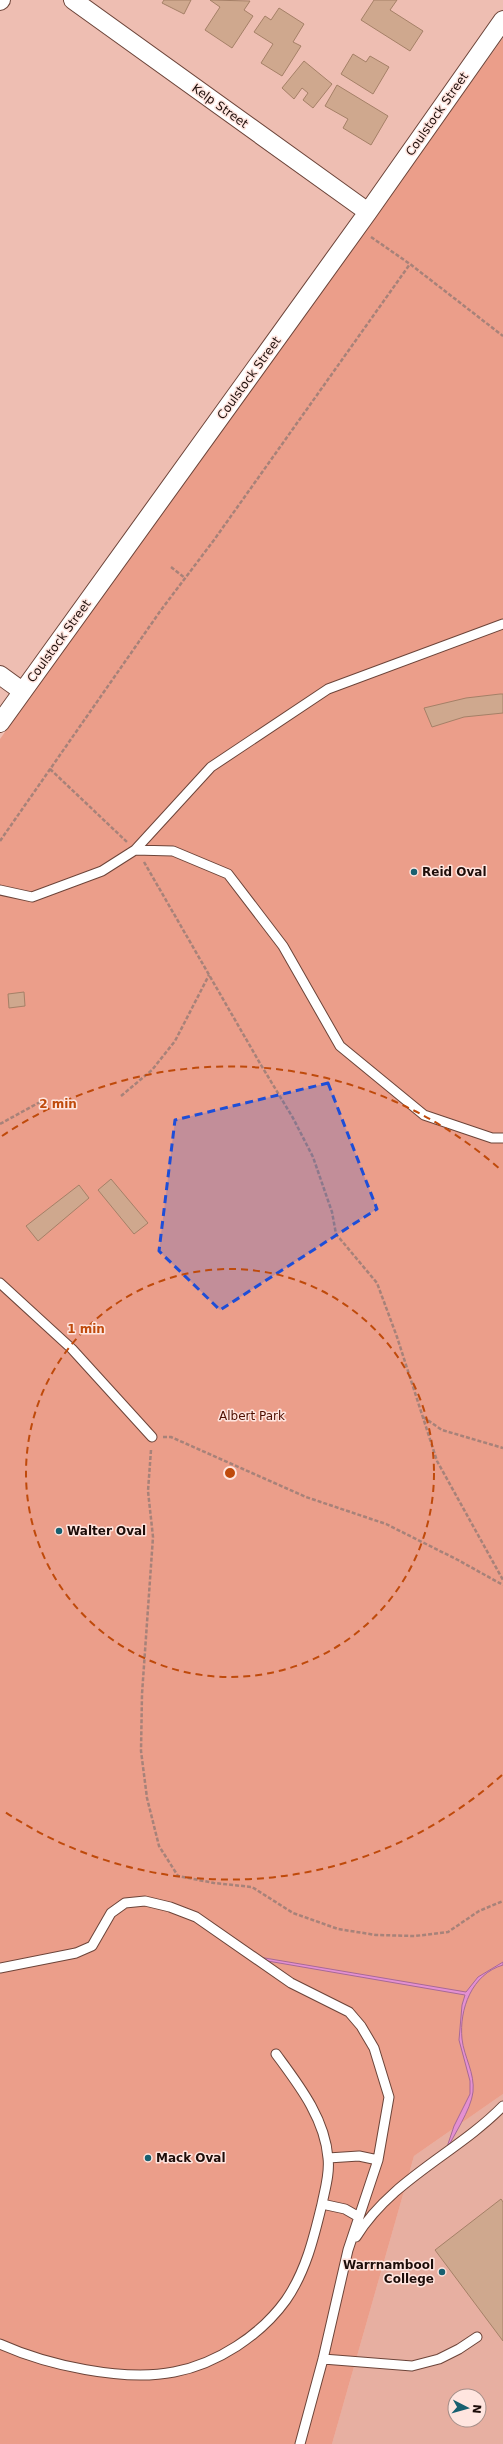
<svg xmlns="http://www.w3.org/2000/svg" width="503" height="2444" font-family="'DejaVu Sans',sans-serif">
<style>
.built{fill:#e7afa1;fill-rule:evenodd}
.green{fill:#eb9e8a}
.water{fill:#e490d2;stroke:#a86996}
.building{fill:#cfa88e;stroke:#a58067}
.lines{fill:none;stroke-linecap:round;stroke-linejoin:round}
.service-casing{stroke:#6c4439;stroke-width:11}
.minor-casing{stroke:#6c4439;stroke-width:20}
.path{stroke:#a78279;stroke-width:2.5;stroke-dasharray:4 2;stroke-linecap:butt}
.service{stroke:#fff;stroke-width:9}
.minor{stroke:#fff;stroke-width:18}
.marked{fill:#1d4ed8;fill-opacity:0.2;stroke:#1d4ed8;stroke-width:3;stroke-dasharray:8 5;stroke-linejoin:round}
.ring{fill:none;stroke:#bf4a0b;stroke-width:2;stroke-dasharray:7 5}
.poi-dot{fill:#186070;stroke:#ffe5df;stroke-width:1.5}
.labels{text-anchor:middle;stroke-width:3;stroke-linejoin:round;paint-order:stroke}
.street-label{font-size:12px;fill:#1d0d09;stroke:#ffe5df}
.poi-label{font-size:12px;font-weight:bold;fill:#1d0d09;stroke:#ffe5df;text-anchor:start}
.park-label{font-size:12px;fill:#4e0f01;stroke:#ffe5df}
.centre{fill:#bf4a0b;stroke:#ffe5df;stroke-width:2}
.ring-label{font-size:12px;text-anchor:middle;font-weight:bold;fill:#bf4a0b;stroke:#ffe5df;stroke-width:3;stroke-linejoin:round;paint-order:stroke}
</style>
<rect width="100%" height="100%" fill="#eebeb2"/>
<path class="built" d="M503,2094V2444H332L414,2156ZM455,2396H479V2420H455Z"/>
<path class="green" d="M503,38V2094L414,2156L332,2444H0V739Z"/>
<path class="water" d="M253,1956L466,1992L478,1977L503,1962V1965C472,1974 459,2009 462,2039C464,2057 475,2073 473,2092C471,2110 453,2136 445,2153L454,2126L470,2094V2081L459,2040L462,2005L465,1995L256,1959Z"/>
<path class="building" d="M164,0H191L184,14L162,3Z
M210,0L250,1L244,10L253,16L232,48L205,30L220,7Z
M374,0H397L390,10L423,31L410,51L361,20Z
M279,8L304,24L293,42L301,46L282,76L261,63L273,44L254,32L265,16L271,20Z
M353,54L366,62L370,56L389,67L373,94L341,74Z
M304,61L332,84L313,108L303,100L308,93L302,88L294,99L282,88Z
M337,85L388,116L371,145L343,128L348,119L325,106Z
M500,694H503V713L464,717L432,727L424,708L466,698Z
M24,992L25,1006L9,1008L8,994Z
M111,1179L148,1223L134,1234L98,1190Z
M79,1185L89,1198L38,1241L26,1226Z
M501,2199L503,2202V2341L435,2250Z"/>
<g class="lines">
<g class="service-casing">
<path id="service" d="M135,850L173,851L228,874L283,946L340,1046L424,1115L492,1138H503
M0,890L32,897L102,871L135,850L211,767L328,689L503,624
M0,1283L72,1349L152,1437
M0,1968L76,1953L92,1946L111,1913L125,1903L145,1901L170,1907L196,1917L291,1983L349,2012L361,2026L374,2048L389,2097L378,2160L348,2250L323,2359L300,2444
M276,2054C298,2084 325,2118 328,2158C330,2173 325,2189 322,2204L345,2209L359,2217
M328,2158L359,2156L378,2160
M356,2237C392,2179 457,2153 503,2106
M0,2344C47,2365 123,2382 174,2372C217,2364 261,2335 286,2300C306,2271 314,2237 322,2204
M323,2359L412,2366L439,2359L459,2349L477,2337"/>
</g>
<g class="minor-casing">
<path id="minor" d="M73,0L368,212
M0,1L1,0
M0,675L22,691
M0,723L368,212L503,20"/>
</g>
<path class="path" d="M371,237L410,264L503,336
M171,567L185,578
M50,769L127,842
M0,841L161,610L214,540L410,264
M144,862L261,1065L293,1118L313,1157L332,1212L336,1234L377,1283L397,1337L437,1461L503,1580
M121,1096L152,1070L175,1041L209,975
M0,1124L40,1102
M423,1417L442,1430L503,1448
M163,1437H171L306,1497L386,1524L458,1560L503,1585
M151,1450L148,1491L153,1537L142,1694L141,1751L147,1798L159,1846L178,1876L214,1883L252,1887L293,1913L338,1929L376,1935L415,1936L448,1932L479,1911L503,1901"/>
<use href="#service" class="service"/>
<use href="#minor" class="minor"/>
</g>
<path class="marked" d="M328,1083L377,1209L220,1310L159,1251L175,1120Z"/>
<g class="ring">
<circle cx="230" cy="1473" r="204"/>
<path d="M502 1775A407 407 0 0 1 2 1810M2 1136A407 407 0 0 1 502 1171"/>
</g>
<g class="poi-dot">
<circle cx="414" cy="872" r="4"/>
<circle cx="59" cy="1531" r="4"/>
<circle cx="148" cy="2158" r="4"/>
<circle cx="442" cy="2272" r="4"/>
</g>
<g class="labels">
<g class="street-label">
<text transform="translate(220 106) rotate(36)" y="4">Kelp Street</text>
<text transform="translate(437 114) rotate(-55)" y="4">Coulstock Street</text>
<text transform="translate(249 378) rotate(-54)" y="4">Coulstock Street</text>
<text transform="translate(59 641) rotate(-54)" y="4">Coulstock Street</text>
</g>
<g class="poi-label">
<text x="422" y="876">Reid Oval</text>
<text x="67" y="1535">Walter Oval</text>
<text x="156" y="2162">Mack Oval</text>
<text x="434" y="2269" text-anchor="end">Warrnambool<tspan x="434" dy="14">College</tspan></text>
</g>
<g class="park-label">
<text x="252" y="1420">Albert Park</text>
</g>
</g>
<circle cx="230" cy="1473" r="6" class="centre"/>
<g class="ring-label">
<text x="58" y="1108">2 min</text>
<text x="86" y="1333">1 min</text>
</g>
<g transform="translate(467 2408) rotate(96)"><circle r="19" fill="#ffe5df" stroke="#a58f89"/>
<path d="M0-3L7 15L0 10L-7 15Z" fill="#186070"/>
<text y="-6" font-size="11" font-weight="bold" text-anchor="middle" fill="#1d0d09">N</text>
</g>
</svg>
